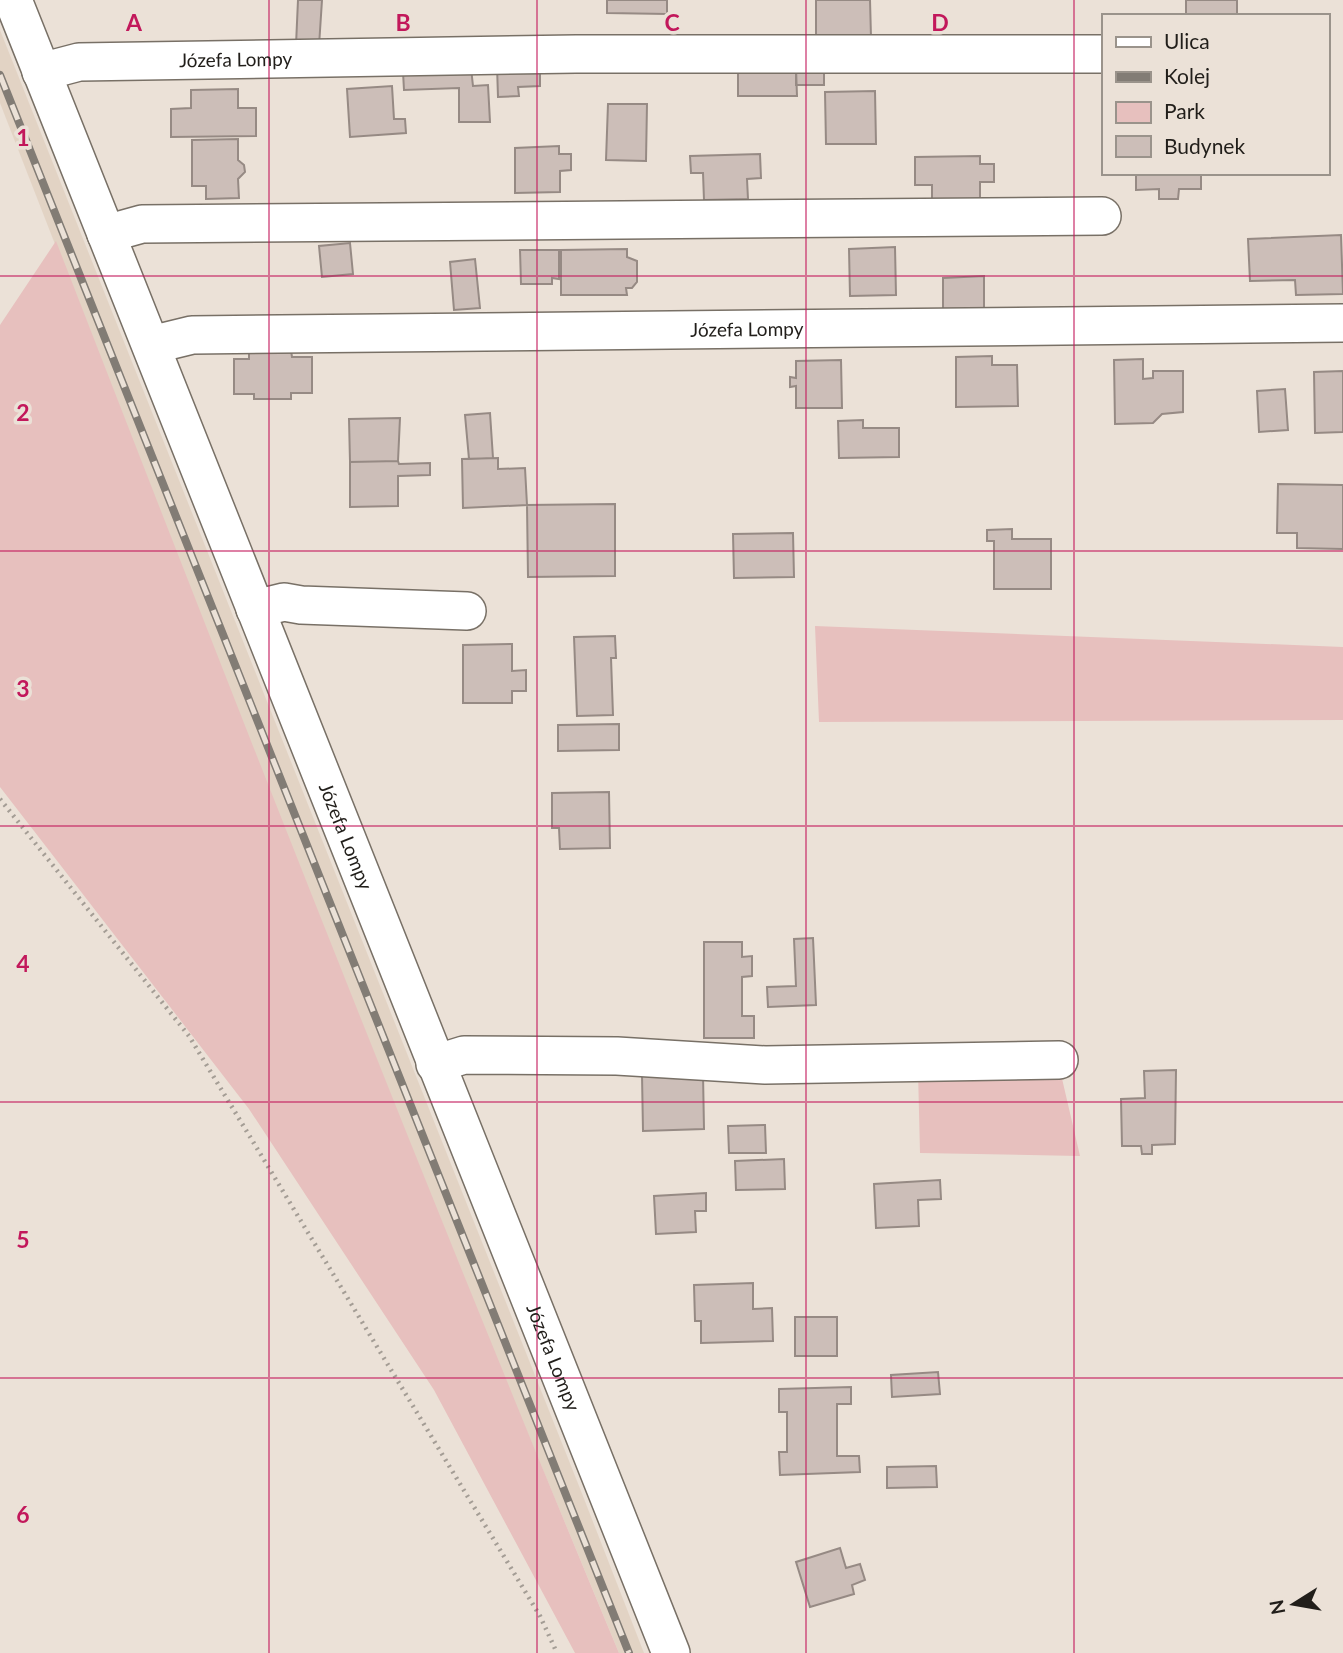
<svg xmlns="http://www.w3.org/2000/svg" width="1343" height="1653" font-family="Lato,sans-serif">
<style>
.built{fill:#e2d3c4}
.green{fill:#e7c0be}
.building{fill:#ccbeb8;stroke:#968a84;stroke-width:2}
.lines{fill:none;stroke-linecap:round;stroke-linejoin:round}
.minor-casing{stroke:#787066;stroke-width:40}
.path{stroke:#a49d95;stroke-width:4.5;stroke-dasharray:2 5;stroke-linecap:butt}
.minor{stroke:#fff;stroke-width:37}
.rail-casing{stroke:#827c75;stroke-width:8}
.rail{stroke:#ebe1d7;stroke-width:5;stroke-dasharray:16;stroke-linecap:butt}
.grid{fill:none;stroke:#c2185b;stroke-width:2;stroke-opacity:0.55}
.labels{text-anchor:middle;stroke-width:7;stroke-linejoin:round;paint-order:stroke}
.street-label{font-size:19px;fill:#211e1a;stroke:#ebe1d7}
.grid-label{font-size:23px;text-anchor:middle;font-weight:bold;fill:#c2185b;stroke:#ebe1d7;stroke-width:7;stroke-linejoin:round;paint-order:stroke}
</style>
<rect width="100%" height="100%" fill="#ebe1d7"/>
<path class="built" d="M0,30L581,1491L644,1653H619L482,1323L238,714L0,103Z"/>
<path class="green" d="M56,241C239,713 424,1185 619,1653H575L434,1390L249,1109L0,787V325Z
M815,626L1343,647V720L819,722Z
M1060,1070L1080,1156L920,1153L918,1071Z"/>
<path class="building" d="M298,0H322L319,46L296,45Z
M607,0H667V14L607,13Z
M816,0H870L871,37L816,38Z
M1186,0H1237V16H1186Z
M540,64V86L518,87L519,96L498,97L497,66Z
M471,68L473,86L488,85L490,122H459V88L404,90L403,72Z
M738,68H796L797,96H738Z
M796,68H824V85H796Z
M392,86L394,119H405L406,133L350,137L347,89Z
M238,89V108H256V136L171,137V109L191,108V90Z
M875,91L876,144H826L825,92Z
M608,104H647L646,161L606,160Z
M238,139V160L244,165L245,172L238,179L239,198L206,199V186H192V140Z
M559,146V154H571V170L560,171V192L515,193V148Z
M760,154L761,178L747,179L748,199L704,200L703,173H691L690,156Z
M980,156V164H994V182H980V204L932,205V185H915V157Z
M1136,173H1201V189H1179L1178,199H1159V189L1136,190Z
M1341,235L1343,294L1296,295L1295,280L1250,281L1248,239Z
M350,243L353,274L322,277L319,246Z
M895,247L896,295L850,296L849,249Z
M627,249V257L637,261V282L632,288H626L627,295H561V250Z
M520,250H559V279L552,278V284H521Z
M475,259L480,308L454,310L450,262Z
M984,276V313L943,315V278Z
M249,350H291L292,357H312V393H291V399H254V394H234V359H249Z
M992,356V365H1017L1018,406L956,407V357Z
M1143,359V379L1153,378V371H1183V412L1162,414L1153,423L1115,424L1114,360Z
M841,360L842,408H796V386L790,387V377L796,378V361Z
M1343,371V432L1315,433L1314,372Z
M1285,389L1288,430L1259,432L1257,391Z
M490,413L493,458L469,459L465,415Z
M400,418L398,461L350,462L349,419Z
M863,420V428H899V457L839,458L838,421Z
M498,458V469L525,468L527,505L463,508L462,459Z
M398,461L399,464L430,463V475L398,476V506L350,507V462Z
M1278,484L1343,485V549L1297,548V533H1277Z
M615,504V576L528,577L527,505Z
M1012,529V539H1051V589H994V541H987V530Z
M793,533L794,577L734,578L733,534Z
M615,636L616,658H611L613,715L577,716L574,637Z
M512,644V671L526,670V691H512V703H463V645Z
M619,724V750L558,751V725Z
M609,792L610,848L560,849L559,828H552V793Z
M813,938L816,1005L768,1007L767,987L796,986L794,939Z
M704,942H742V957L752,956V976L742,977V1016H754V1038H704Z
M1176,1070L1175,1144L1152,1145V1154H1142L1141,1146H1122L1121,1099L1145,1098L1144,1071Z
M703,1074L704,1129L643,1131L642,1075Z
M765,1125L766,1153H729L728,1126Z
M784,1159L785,1189L736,1190L735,1161Z
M940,1180L941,1199L918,1200L919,1226L876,1228L874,1184Z
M706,1193V1211H695L696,1232L656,1234L654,1196Z
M753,1283V1309L772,1308L773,1341L701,1343V1321H695L694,1285Z
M795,1317H837V1356H795Z
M938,1372L940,1394L892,1397L891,1375Z
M851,1387V1404H837V1456H859L860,1472L780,1475L779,1452H787V1412H779V1389Z
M936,1466L937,1487L887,1488V1467Z
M840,1548L846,1568L860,1564L865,1580L852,1585L854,1594L810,1607L796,1562Z"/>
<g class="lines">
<g class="minor-casing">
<g id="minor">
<path id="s1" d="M13,0L671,1653"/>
<path id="s2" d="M41,72L79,62L576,54H1103"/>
<path d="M106,234L142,224L1102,216"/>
<path id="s3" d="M151,345L192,335L1343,323"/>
<path d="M255,609L284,602L301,605L467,611"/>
<path d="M435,1064L464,1055L617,1056L765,1065L1059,1060"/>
</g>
</g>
<path class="path" d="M0,799L189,1036L540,1616L557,1653"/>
<use href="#minor" class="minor"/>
<g class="rail-casing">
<path id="rail" d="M0,75L629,1653"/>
</g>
<use href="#rail" class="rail"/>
</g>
<path class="grid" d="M269,0V1653M537,0V1653M806,0V1653M1074,0V1653M0,276H1343M0,551H1343M0,826H1343M0,1102H1343M0,1378H1343"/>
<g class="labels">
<g class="street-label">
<text dy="7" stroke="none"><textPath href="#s2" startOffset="196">Józefa Lompy</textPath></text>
<text dy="7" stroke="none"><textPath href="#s3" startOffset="597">Józefa Lompy</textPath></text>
<text dy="7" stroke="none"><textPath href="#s1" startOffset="900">Józefa Lompy</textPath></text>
<text dy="7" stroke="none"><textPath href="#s1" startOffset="1461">Józefa Lompy</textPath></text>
</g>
</g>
<g class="grid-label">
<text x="134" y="31">A</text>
<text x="403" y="31">B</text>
<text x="672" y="31">C</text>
<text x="940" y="31">D</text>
<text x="23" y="146">1</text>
<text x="23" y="421">2</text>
<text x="23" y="697">3</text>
<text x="23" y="972">4</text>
<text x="23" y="1248">5</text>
<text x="23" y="1523">6</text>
</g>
<rect x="1102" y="14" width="228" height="161" fill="#ebe1d7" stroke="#9a938b" stroke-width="2"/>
<rect x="1116" y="37" width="35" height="10" fill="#ffffff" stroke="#9a938b" stroke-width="2"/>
<text x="1164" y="49" font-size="21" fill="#211e1a">Ulica</text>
<rect x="1116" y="72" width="35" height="10" fill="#827c75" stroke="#9a938b" stroke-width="2"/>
<text x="1164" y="84" font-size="21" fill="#211e1a">Kolej</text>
<rect x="1116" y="102" width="35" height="21" fill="#e7c0be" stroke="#9a938b" stroke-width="2"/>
<text x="1164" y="119" font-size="21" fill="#211e1a">Park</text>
<rect x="1116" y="136" width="35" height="21" fill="#ccbeb8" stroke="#9a938b" stroke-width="2"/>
<text x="1164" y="154" font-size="21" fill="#211e1a">Budynek</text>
<g transform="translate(1294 1604) rotate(259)" stroke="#ebe1d7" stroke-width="5" paint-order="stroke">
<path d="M0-5L12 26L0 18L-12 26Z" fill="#211e1a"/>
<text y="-10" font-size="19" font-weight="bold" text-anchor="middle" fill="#211e1a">N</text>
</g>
</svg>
